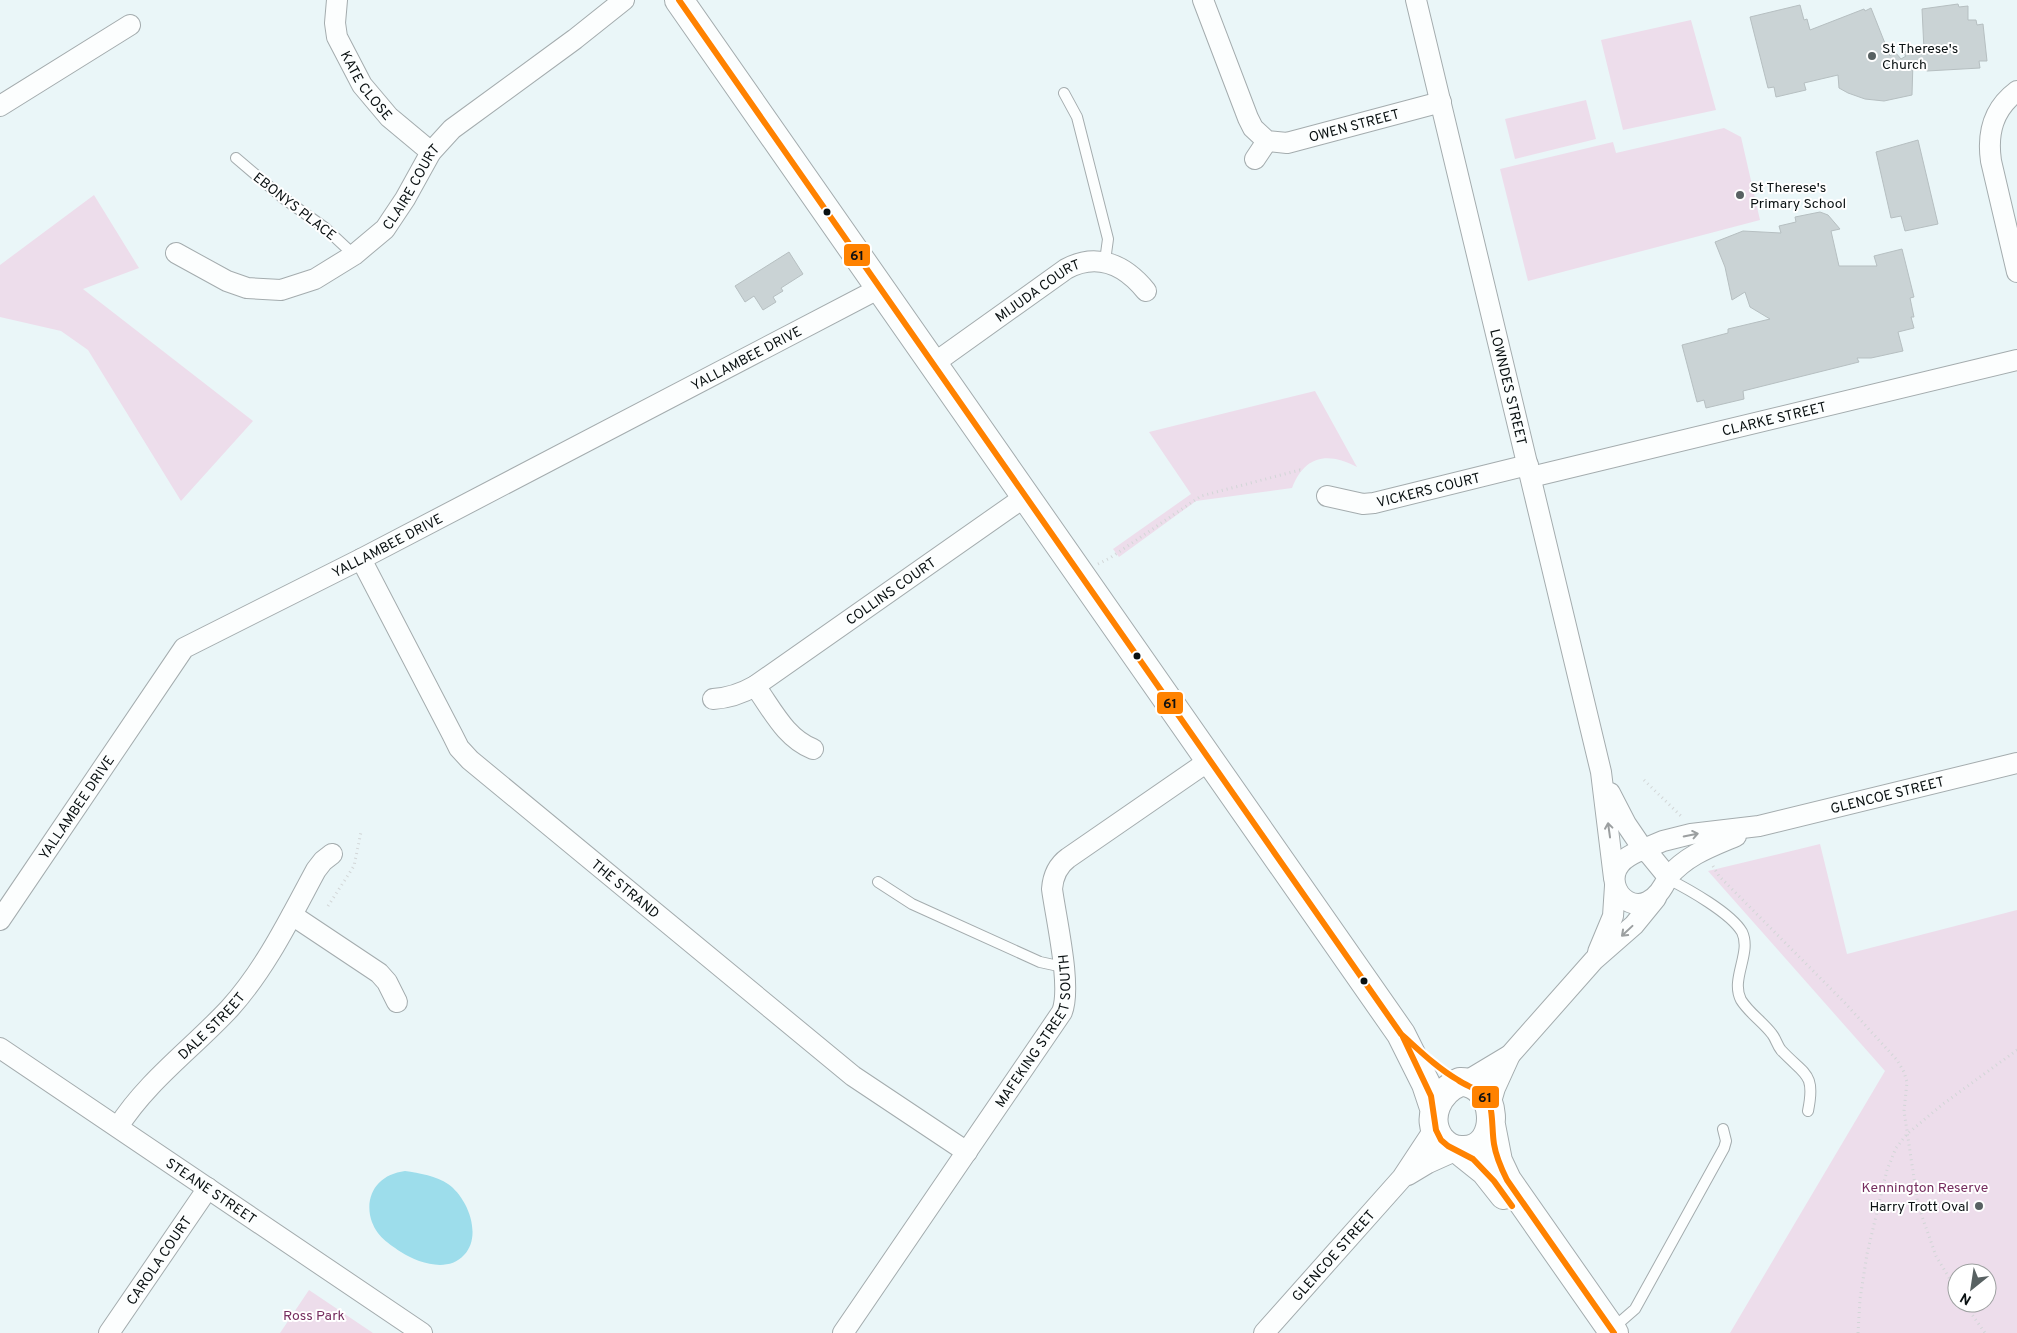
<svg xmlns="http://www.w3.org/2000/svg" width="2017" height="1333" font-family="Overpass,sans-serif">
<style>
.green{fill:#edddeb;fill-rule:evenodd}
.water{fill:#9dddeb}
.building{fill:#cad3d5;stroke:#b6bfc1}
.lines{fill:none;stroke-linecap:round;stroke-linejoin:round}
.lane-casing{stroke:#a4acae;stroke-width:12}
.street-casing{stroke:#a4acae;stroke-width:22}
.secondary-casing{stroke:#a4acae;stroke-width:30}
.path{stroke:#d2d6d7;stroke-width:3;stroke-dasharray:1 4;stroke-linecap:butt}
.lane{stroke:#fcfefe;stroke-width:10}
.street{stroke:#fcfefe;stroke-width:20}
.secondary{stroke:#fcfefe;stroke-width:28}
.bus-1-casing{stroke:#fff;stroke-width:10}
.bus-1{stroke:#ff8200;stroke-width:6}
.oneway{stroke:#9b9fa0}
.poi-dot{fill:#586162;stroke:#fff;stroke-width:2}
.bus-dot{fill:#0a1112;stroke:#fff;stroke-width:2}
.labels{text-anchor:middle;stroke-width:4;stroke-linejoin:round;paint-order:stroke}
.poi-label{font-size:14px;fill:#0a1112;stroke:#fff;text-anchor:start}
.street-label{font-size:14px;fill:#0a1112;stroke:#fff}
.park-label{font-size:14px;fill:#762e5f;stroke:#fff}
.line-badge{stroke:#fff;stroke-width:2}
.pale-badge-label{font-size:14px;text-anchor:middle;font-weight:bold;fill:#111}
</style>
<rect width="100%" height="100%" fill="#eaf6f8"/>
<path class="green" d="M1691,20L1716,110L1623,130L1601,40Z
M1586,100L1596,139L1515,159L1505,119Z
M1724,128L1741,137L1760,220L1528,281L1500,169L1613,142L1616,153Z
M94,195L139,268L83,289L253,421L181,501L88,350L61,331L0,317V265Z
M1315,391L1357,467C1328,452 1305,455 1292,488L1196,501L1119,557L1113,549L1191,494L1149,432Z
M1820,844L1847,954L2017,910V1333H1730L1885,1071L1708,871ZM1957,1273H1987V1303H1957Z
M309,1290L373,1333H280Z"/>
<path class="water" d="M405,1171C419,1173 437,1176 448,1184C467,1197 483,1235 464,1255C448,1273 418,1263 401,1252C386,1242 374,1234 370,1215C366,1191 381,1174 405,1171Z"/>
<path class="building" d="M1958,4L1959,7L1968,6V20H1976L1977,25L1983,24L1987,61H1979L1980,68L1927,71L1913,61L1912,95L1884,101L1865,99L1848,93L1839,88L1838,75L1804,83L1806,90L1776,97L1774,87L1768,88L1750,17L1800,5L1804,20L1807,19L1810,30L1864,9L1865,11L1871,8L1890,56L1895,52L1901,59L1906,56L1901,52L1924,50L1922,9Z
M1918,140L1938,224L1905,231L1901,216L1891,218L1876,152Z
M1820,212L1828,215L1840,229L1831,231L1839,266H1877L1874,256L1902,249L1914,297L1910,298L1914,317H1911L1914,328L1898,332L1903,351L1871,358H1857L1859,362L1743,391L1744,399L1706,408L1704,400L1697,402L1682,345L1728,333V329L1770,319L1750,307L1745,292L1732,300L1725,267L1715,242L1743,231L1781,233L1779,226L1796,222L1795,217Z
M789,252L803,274L781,288L783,291L773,297L776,302L763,310L754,296L745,302L735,286Z"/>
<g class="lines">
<g class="lane-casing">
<path id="lane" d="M1064,93L1077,117L1108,239L1105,261
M236,158L283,198L324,227L354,255
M1668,879C1688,889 1731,913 1742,932C1752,953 1730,979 1741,1000C1749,1013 1763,1022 1772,1034C1776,1039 1777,1045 1781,1050C1804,1075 1816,1072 1808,1111
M878,882L912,904L1040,962L1063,967
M1612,1329L1635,1309L1724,1148L1726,1141L1723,1129"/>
</g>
<g class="street-casing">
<g id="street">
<path id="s1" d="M337,0L335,23L337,37L362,85L389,117L431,152"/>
<path id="s2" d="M1203,0L1248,118L1253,128L1267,141L1287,143L1441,102"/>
<path id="s3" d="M1416,0L1601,772L1614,878"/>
<path d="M2017,91C1993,109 1987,133 1991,161L2017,272"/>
<path d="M0,106L130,25"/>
<path d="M1255,159L1267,141"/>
<path id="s4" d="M176,253L227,281L247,288L281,290L315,279L354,255L385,229L405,199L431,152L452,129L575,39L624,0"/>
<path id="s5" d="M933,364L1066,269C1097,252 1125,265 1146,291"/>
<path id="s6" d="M1531,477L2017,360"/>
<path id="s7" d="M1327,496L1363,504L1374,503L1528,465"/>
<path id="s8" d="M361,559L452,734L459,748L470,760L853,1076L967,1152"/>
<path d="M755,686C772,709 785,738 813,749"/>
<path id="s9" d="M713,699C729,698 741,694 755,686L1026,496"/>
<path d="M1610,793L1626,824L1643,849"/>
<path d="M1643,849L1650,855L1668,877C1644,932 1599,890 1620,864C1625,857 1635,853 1643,849Z"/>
<path id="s10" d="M1644,849L1663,841L1691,834L1759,826L2017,763"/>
<path d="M1668,877C1687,855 1710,847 1736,836"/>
<path d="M292,915L379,973L387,982L397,1002"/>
<path id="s11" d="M0,920L184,648L361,559L880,288"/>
<path d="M1598,952L1613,916L1615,886"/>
<path id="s12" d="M0,1048L422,1333"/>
<path d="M1465,1082L1510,1055L1594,960L1634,925L1656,898"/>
<path d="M1490,1105L1495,1088L1510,1055"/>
<path id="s13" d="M118,1127C147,1081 193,1048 230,1008C266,968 290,918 316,870L323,861L332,854"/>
<path d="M1408,1175L1428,1163L1457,1150"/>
<path id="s14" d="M109,1333L208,1188"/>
<path id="s15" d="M843,1333L1062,1012C1072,987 1056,919 1052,889C1053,876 1057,866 1068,858L1210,760"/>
<path id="s16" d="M1264,1333L1402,1178L1435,1128"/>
</g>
</g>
<g class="secondary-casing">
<path id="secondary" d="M679,0L1401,1034L1426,1084L1434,1108
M1460,1082C1498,1081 1503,1149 1464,1150C1454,1151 1446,1146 1440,1139C1425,1118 1438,1091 1460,1082Z
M1491,1125L1498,1161L1507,1180L1614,1333
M1460,1151L1485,1171L1504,1195"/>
</g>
<path class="path" d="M1098,564L1110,558L1201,496L1300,470L1303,471
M1644,780L1682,817
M1713,866L1719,876L1845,1003L1897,1060L1904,1072L1907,1082L1904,1111L1918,1205L1936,1256L1957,1291
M328,906L354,866L361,832
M1964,1303L1985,1333
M1858,1333L1860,1299L1867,1254L1887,1170L1896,1148L1907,1134L1943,1104L2017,1050"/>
<use href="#lane" class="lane"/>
<use href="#street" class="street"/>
<use href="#secondary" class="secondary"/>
<g class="bus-1-casing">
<path id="bus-1" d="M679,0L1401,1034C1419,1050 1437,1068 1458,1080C1469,1088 1485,1090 1490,1105C1493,1117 1492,1132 1494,1144C1496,1157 1501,1168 1507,1180L1614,1333
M1403,1037L1431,1096L1436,1130L1441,1140L1448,1146L1473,1159L1494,1181L1512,1206"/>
</g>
<use href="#bus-1" class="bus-1"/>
</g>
<defs><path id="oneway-shaft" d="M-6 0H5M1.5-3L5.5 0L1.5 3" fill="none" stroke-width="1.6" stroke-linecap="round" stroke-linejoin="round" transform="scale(1.25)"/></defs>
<g class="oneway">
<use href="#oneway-shaft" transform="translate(1609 830) rotate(-98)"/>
<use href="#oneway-shaft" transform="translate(1691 835) rotate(-11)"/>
<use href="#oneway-shaft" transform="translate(1627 931) rotate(137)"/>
</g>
<g class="poi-dot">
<circle cx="1872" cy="56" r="5"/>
<circle cx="1740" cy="195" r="5"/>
<circle cx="1979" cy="1206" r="5"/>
</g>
<g class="bus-dot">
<circle cx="827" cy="212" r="4.5"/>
<circle cx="1137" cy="656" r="4.5"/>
<circle cx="1364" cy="981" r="4.5"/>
</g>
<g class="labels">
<g class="poi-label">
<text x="1882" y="53">St Therese's<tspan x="1882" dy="16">Church</tspan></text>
<text x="1750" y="192">St Therese's<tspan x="1750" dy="16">Primary School</tspan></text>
<text x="1969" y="1211" text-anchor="end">Harry Trott Oval</text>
</g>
<g class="street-label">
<text dy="5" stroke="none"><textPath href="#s1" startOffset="94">KATE CLOSE</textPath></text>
<text dy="5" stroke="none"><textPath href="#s2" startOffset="246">OWEN STREET</textPath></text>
<text dy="5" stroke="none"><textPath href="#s4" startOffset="285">CLAIRE COURT</textPath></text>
<text transform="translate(295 206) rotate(38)" y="5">EBONYS PLACE</text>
<text dy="5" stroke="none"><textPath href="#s5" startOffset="128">MIJUDA COURT</textPath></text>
<text dy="5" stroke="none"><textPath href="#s11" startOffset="961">YALLAMBEE DRIVE</textPath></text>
<text dy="5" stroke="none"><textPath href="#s3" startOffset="398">LOWNDES STREET</textPath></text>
<text dy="5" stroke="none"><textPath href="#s6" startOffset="250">CLARKE STREET</textPath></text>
<text dy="5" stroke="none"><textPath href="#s7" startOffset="104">VICKERS COURT</textPath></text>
<text dy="5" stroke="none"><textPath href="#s11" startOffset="556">YALLAMBEE DRIVE</textPath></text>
<text dy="5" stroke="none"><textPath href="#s9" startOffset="210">COLLINS COURT</textPath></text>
<text dy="5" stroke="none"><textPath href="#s10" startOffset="250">GLENCOE STREET</textPath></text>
<text dy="5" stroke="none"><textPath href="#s11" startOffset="136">YALLAMBEE DRIVE</textPath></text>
<text dy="5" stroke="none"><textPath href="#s8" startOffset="431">THE STRAND</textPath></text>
<text dy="5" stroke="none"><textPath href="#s13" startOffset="138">DALE STREET</textPath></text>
<text dy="5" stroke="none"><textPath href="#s15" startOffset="361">MAFEKING STREET SOUTH</textPath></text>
<text dy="5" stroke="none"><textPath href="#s12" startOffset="255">STEANE STREET</textPath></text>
<text dy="5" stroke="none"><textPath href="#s16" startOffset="104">GLENCOE STREET</textPath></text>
<text dy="5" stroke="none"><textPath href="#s14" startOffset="88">CAROLA COURT</textPath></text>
</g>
<g class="park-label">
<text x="1925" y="1192">Kennington Reserve</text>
<text x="314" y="1320">Ross Park</text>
</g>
</g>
<g class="line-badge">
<rect x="843" y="243" width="28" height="24" rx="5" fill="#ff8200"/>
<rect x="1156" y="691" width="28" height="24" rx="5" fill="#ff8200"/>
<rect x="1471" y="1085" width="29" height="24" rx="5" fill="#ff8200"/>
</g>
<g class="pale-badge-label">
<text x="857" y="260">61</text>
<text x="1170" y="708">61</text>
<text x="1485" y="1102">61</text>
</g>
<g transform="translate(1972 1288) rotate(210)"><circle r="24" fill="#ffffff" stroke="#9da0a0"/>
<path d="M0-4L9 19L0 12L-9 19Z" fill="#586162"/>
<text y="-8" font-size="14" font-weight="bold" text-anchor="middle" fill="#0a1112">N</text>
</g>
</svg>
